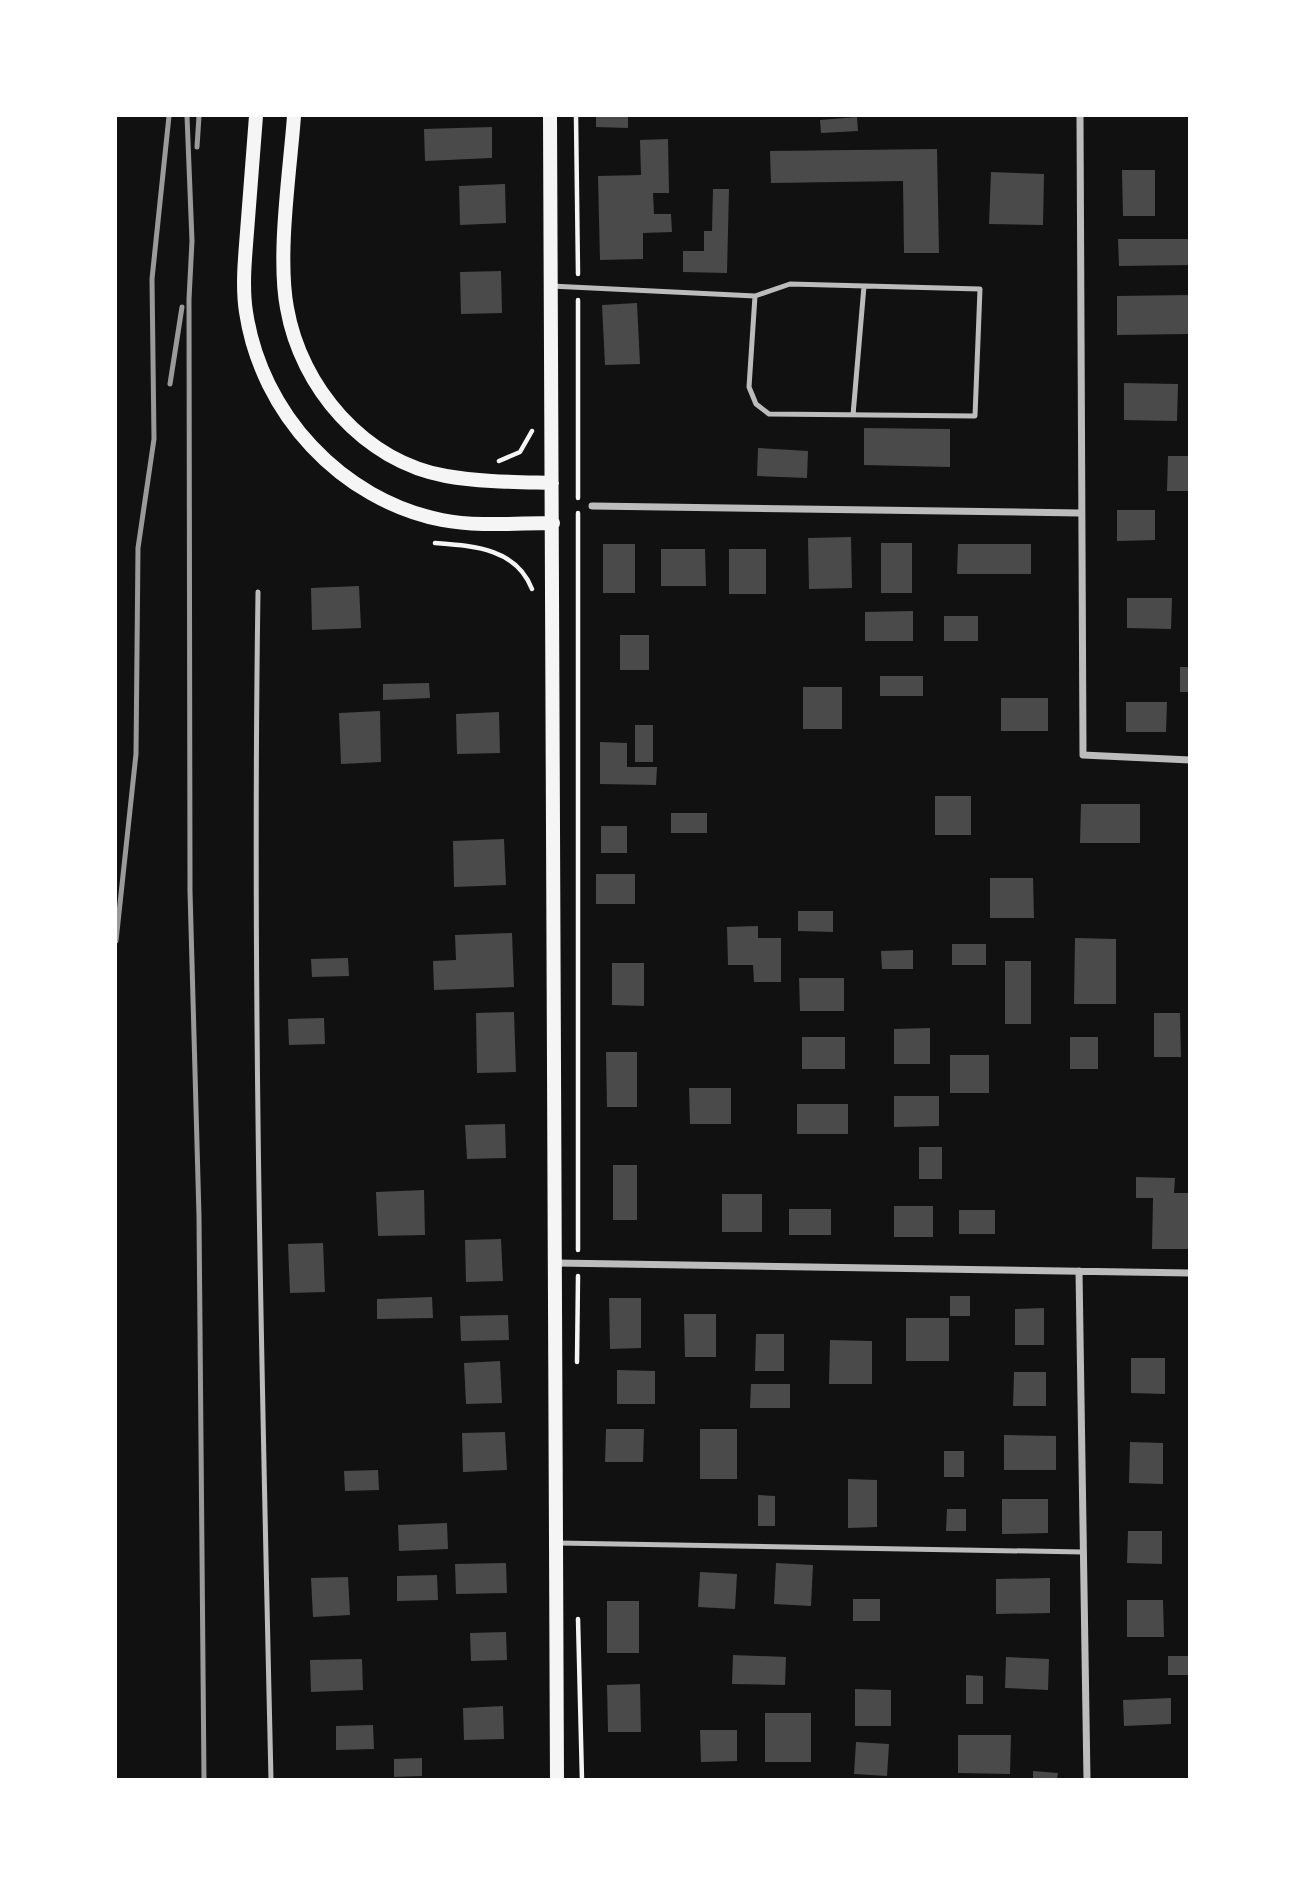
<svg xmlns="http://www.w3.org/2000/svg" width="1305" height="1895" font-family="Raleway,sans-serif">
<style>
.building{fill:#4a4a4a}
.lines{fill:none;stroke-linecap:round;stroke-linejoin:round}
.path{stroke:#f5f5f5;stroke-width:4.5}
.service{stroke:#bcbcbc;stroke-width:5}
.minor{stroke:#bcbcbc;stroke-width:7}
.secondary{stroke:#f5f5f5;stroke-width:14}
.rail{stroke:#9a9a9a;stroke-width:5}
</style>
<rect width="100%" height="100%" fill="#111"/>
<path class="building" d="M596,116H628V128L596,127Z
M857,117L858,131L821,133L820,120Z
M492,127V158L425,161L424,129Z
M668,139L669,193H653L654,214H671L672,232L643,233V259L600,260L598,176L641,175L640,140Z
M937,149L939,253H904L903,181L771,183L770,151Z
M1122,170H1155V216H1123Z
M991,172L1044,174L1043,225L989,224Z
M505,184L506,223L460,225L459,186Z
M713,189H729L727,273L683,272V251H704V231H712Z
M1118,239H1190V265L1119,266Z
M501,271L502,313L461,314L460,272Z
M1190,295V334L1117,335V296Z
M637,303L640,364L605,365L602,305Z
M1124,383L1178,384L1177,421L1124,420Z
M864,428L950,429V467L864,465Z
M758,448L808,451L807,478L757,476Z
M1168,456H1190V491H1167Z
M1117,510H1155V540L1117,541Z
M851,537L852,588L809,589L808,538Z
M881,543H912V593H881Z
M603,544H635V593H603Z
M958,544H1031V574H957Z
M661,549H705L706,586H661Z
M729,549H766V594H729Z
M359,586L361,628L312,630L311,588Z
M1127,598H1172L1171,629L1127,628Z
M913,611V641H865V612Z
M944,616H978V641H944Z
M620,635H649V670H620Z
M1180,667H1190V692H1180Z
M880,676H923V696H880Z
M429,683L430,698L383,700V684Z
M803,687H842V729H803Z
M1001,698H1048V731H1001Z
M1126,702H1167L1166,732H1126Z
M380,711L381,762L341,764L339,713Z
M499,712L500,753L457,754L456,714Z
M635,725H653V762H635Z
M600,742L627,743V767H657L656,785L600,784Z
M935,796H971V835H935Z
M1081,804H1140V843H1080Z
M671,813H707V833H671Z
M601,826H627V853H601Z
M504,839L506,885L454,887L453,841Z
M596,874H635V904H596Z
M990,878H1033L1034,918H990Z
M798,911H833V932L798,931Z
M758,926V938H781V982H754L753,965H728L727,927Z
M512,933L514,987L434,990L433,961L456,960L455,935Z
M1075,938L1116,939V1004H1074Z
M952,944H986V965H952Z
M913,950V969H882L881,951Z
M348,958L349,976L312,977L311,959Z
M1005,961H1031V1024H1005Z
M612,963H644V1006L612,1005Z
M799,978H844V1011H800Z
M514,1012L516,1072L477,1073L476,1013Z
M1154,1013H1180L1181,1057H1154Z
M324,1018L325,1044L289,1045L288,1019Z
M930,1028V1064H894V1029Z
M802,1037H845V1069H802Z
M1070,1037H1098V1069H1070Z
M606,1052H637V1107H607Z
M950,1055H989V1093H950Z
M689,1088H731V1124H690Z
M894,1096H939V1126L894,1127Z
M797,1104H848V1134H797Z
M505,1124L506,1158L467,1159L465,1125Z
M919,1147H942V1179H919Z
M613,1165H637V1220H613Z
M1136,1177L1175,1178L1174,1193H1190V1249H1152L1153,1198H1136Z
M424,1190L425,1235L378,1236L376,1192Z
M722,1194H762V1232H722Z
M894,1206H933V1237H894Z
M789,1209H831V1235H789Z
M959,1210H995V1234H959Z
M501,1239L503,1281L466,1282L465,1240Z
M323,1243L325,1292L290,1293L288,1244Z
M950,1296H970V1316H950Z
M432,1297L433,1318L377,1319V1299Z
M609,1298H641V1348L610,1349Z
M1044,1308V1345H1015V1309Z
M684,1314H716V1357H685Z
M508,1315L509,1340L461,1341L460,1316Z
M906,1318H949V1361H906Z
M756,1334H784V1371H755Z
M830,1340L872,1341V1384H829Z
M1131,1358H1165V1394L1131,1393Z
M500,1361L502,1403L466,1404L464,1363Z
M617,1370L655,1371V1404H617Z
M1014,1372H1046V1406H1013Z
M751,1384H790V1408H750Z
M606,1429H644L643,1462H605Z
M700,1429H737V1479H700Z
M505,1432L507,1470L463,1472L462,1433Z
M1004,1435L1056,1436V1470H1004Z
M1130,1442L1163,1443V1484L1129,1483Z
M944,1451H964V1477H944Z
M378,1470L379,1490L345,1491L344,1471Z
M848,1479L877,1480V1527L848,1528Z
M758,1495L775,1496V1526H758Z
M1002,1499H1048V1533L1002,1534Z
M947,1509H966V1531H946Z
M447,1523L448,1549L399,1551L398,1525Z
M1128,1531H1162V1564L1127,1563Z
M506,1563L507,1593L456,1594L455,1564Z
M776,1563L813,1565L811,1606L774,1604Z
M700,1572L737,1574L735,1609L698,1607Z
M437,1575L438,1600L397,1601V1576Z
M348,1577L350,1615L313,1617L311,1578Z
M1050,1578V1613L996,1614V1579Z
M853,1599H880V1621H853Z
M1127,1600H1163L1164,1637H1127Z
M607,1601H639V1653H607Z
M506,1632L507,1660L471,1661L470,1633Z
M733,1655L786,1657L785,1685L732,1684Z
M1168,1656H1189V1675H1168Z
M1006,1657L1049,1659L1048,1690L1005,1688Z
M362,1659L363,1690L311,1692L310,1660Z
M966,1675L983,1676V1704H966Z
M640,1684L641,1732H608L607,1685Z
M855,1689L891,1690V1726H855Z
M1171,1698V1724L1124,1726L1123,1700Z
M503,1706L504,1739L464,1740L463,1708Z
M765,1713H811V1762H765Z
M373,1725L374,1749L336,1750V1726Z
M700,1730H737V1761L701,1762Z
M958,1735H1011L1010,1774L958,1773Z
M856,1742L889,1744L887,1776L854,1774Z
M422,1758V1776L394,1777V1759Z
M1033,1771L1058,1773L1057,1780H1033Z"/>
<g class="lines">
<path class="path" d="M576,116L578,274
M499,461L520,452L532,431
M578,498V300
M435,543C474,546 516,548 532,589
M578,1250V513
M577,1362L578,1276
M578,1619L582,1780"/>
<path class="service" d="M551,286L755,296L790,284L980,289L975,416L769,414L756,404L749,387L755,296
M853,415L864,286
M258,592C252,988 262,1384 271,1780
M558,1543L1083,1552"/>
<path class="minor" d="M1080,116L1083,755L1190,760
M592,506L1080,513
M556,1263L1190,1273
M1079,1271L1087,1780"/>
<path class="secondary" d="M256,116C253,154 250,193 247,232C245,258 242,286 246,312C261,413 341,500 442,520C478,527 517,523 553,523
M294,116C290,171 277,255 287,308C301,388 364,461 446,476C481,482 517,482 552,483
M550,116L557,1780"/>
<path class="rail" d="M187,116L192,241L189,299L190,891L199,1216L204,1780
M197,147L199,116
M170,384L182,307
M116,941L136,754L138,548L154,439L152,279L169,116"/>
</g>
<rect width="1305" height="1895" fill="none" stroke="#ffffff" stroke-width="234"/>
</svg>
